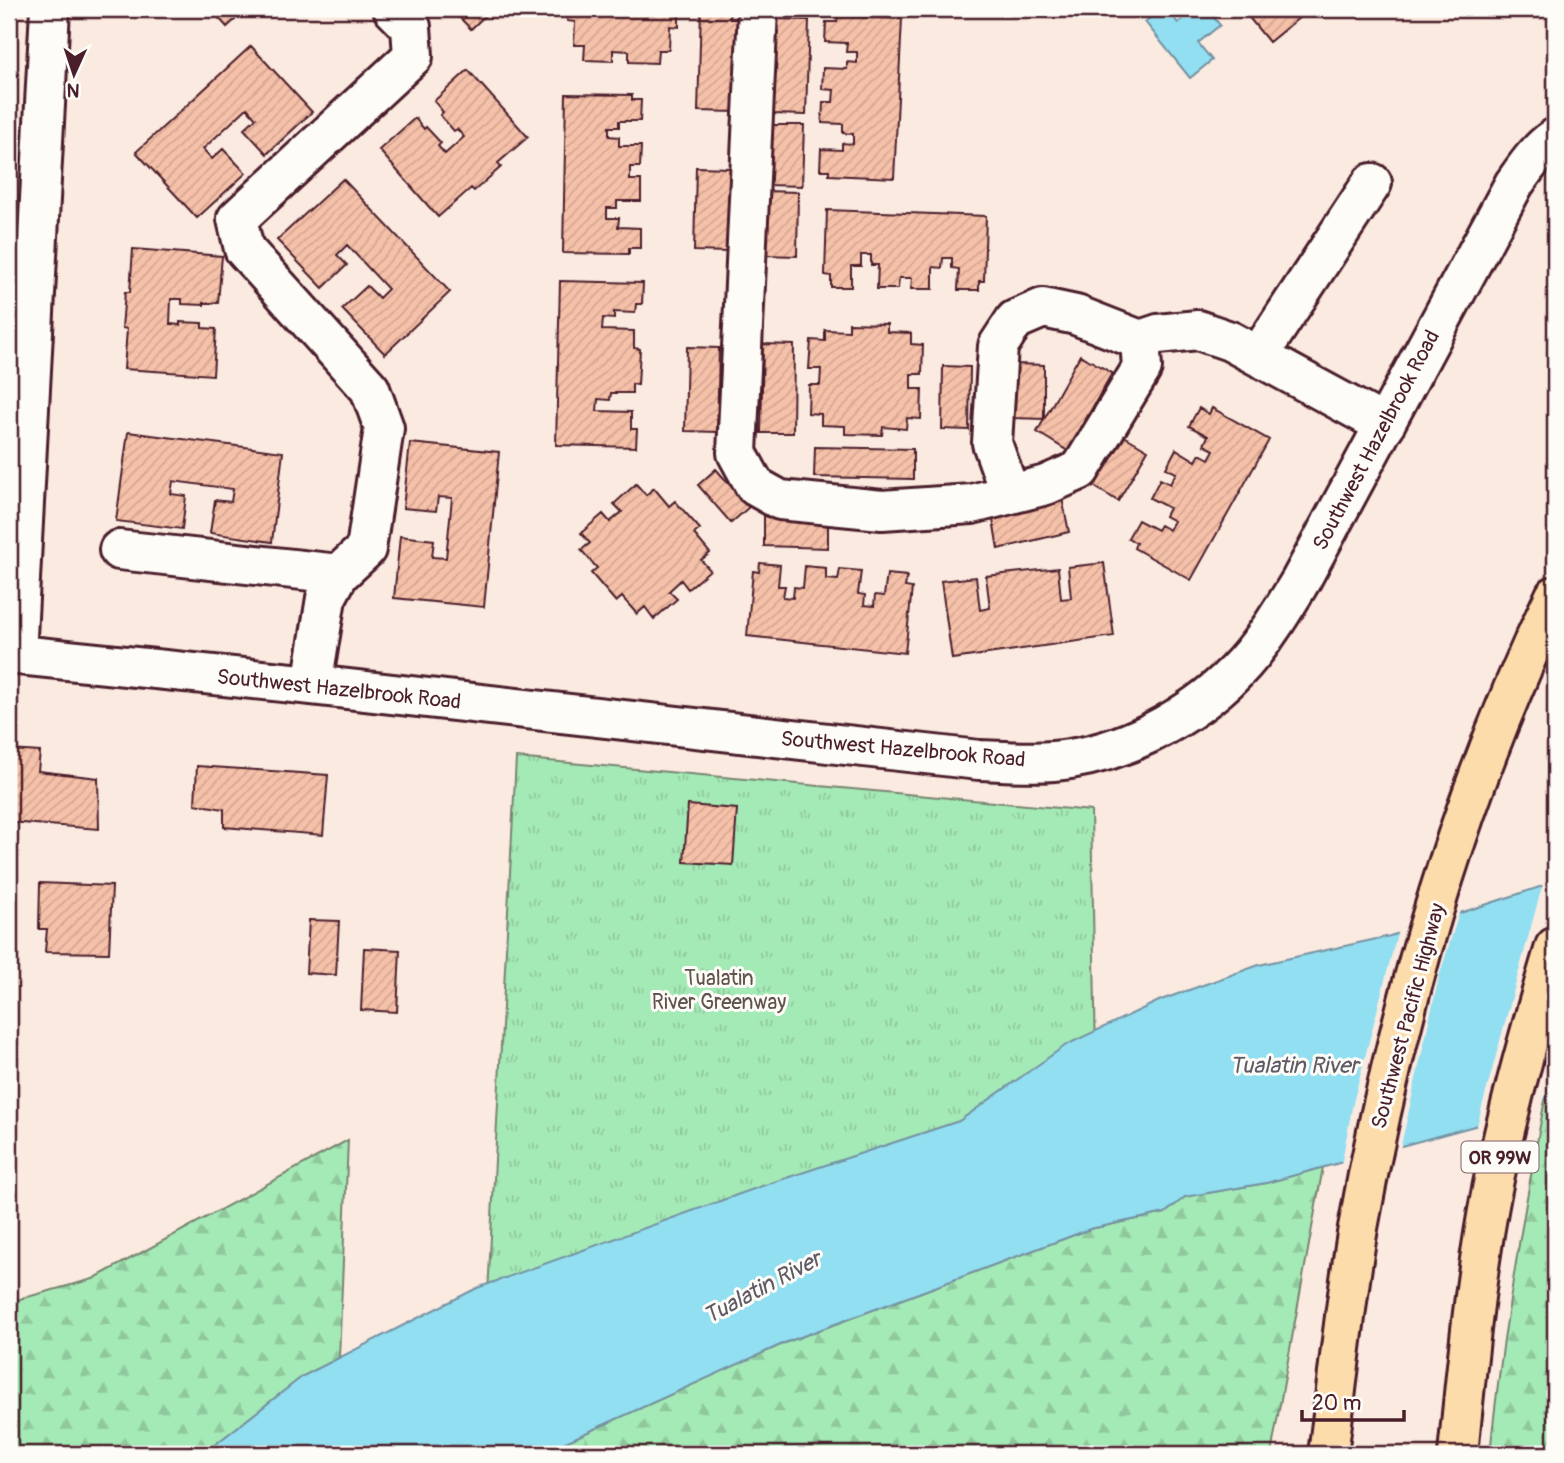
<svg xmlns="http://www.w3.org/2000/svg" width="1564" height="1463" font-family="Pangolin,sans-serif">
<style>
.grass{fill:url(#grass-tufts);stroke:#778470;stroke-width:2}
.forest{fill:url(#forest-firs);stroke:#778470;stroke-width:2}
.water{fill:#92dff1;stroke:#7592a2;stroke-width:2}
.pier{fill:#fbeae0}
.building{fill:url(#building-hatch);stroke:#4a1f2b;stroke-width:2}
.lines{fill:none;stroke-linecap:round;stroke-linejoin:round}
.minor-casing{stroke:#4a1f2b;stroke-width:44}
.highway-casing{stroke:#4a1f2b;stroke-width:44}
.minor{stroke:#fdfcf7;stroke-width:38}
.highway{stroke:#fddcac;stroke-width:38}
.labels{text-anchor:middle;stroke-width:6;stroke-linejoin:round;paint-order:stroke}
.shield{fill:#fdfcf7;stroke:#806168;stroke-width:2}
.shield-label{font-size:19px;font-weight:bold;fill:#4a1f2b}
.street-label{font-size:21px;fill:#4a1f2b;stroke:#fdfcf7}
.park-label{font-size:21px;fill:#60524e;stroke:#fdfcf7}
.water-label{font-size:23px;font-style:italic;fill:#605966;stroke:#fdfcf7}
</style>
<defs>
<pattern id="grass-tufts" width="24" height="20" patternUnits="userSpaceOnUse" patternTransform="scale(1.75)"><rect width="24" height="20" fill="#a4eab6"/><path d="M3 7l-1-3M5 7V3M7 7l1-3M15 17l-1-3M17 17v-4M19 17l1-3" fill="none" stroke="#8fc89d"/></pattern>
<pattern id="forest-firs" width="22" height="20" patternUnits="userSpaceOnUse" patternTransform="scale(1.75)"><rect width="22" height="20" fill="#a4eab6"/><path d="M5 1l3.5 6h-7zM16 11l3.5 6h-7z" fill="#8fc89d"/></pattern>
<pattern id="building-hatch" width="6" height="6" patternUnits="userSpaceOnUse" patternTransform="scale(1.75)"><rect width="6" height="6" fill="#f6c1a9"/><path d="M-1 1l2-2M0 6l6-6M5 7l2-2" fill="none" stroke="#d4a592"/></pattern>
</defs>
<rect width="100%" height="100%" fill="#fbeae0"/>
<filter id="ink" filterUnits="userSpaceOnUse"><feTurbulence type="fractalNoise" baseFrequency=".0143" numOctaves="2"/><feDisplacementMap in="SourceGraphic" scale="14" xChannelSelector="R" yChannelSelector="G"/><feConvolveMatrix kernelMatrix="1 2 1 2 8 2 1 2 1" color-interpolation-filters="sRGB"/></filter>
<g filter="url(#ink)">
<path class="grass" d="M516,758L1091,811L1097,1103L488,1294Z"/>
<path class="forest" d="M1555,1095V1454H1490C1502,1335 1523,1217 1545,1099Z
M348,1140L339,1358L303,1376L203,1454H9V1302L93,1279Z
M1323,1167L1271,1454H539L787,1342L1090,1229L1165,1213L1184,1197L1266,1183Z"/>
<path class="water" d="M1161,9H1167L1178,23L1196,9H1207L1220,25L1198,43L1212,60L1190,78L1145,22Z
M1555,882V1095L1511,1116L1266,1183L1185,1197L1165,1213L1090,1229L787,1342L539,1454H203L303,1376L477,1288L762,1186L959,1121L1066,1045L1161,1000L1259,965L1390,936Z"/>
<path class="pier" d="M1555,879V1060L1543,1104L1512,1119L1476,1129L1541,890L1544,882Z
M1460,910L1439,977L1400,1150L1341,1166L1353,1103L1398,930Z"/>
<path class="building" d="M211,9H247L227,27Z
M451,9H492L471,29Z
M568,9H679V27L670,26L669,50H658L657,63L629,62V51L613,50V61L584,60L585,45H574L575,22L567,21Z
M701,9H730V19H738L736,112L698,111Z
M1242,9H1310L1269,42Z
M838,16L902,19L894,178L829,175V170H820L821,149L842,150V143L853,144V134L843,133V124L822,123L823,102H833L834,90L822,89L823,68L847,69V62L857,63V52H846L847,43L825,42L826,22H837Z
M774,19L809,20L806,115L772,114Z
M251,46L312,112L267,154L244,129L256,118L247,108L203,149L212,159L223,149L246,173L197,218L136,152Z
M468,70L528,137L498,163L501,167L474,191L471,188L438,217L379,150L415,118L424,129L426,127L441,143L438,146L445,154L464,137L457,129L454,131L440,115L443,112L434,101Z
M566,94L632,95V100H641L640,121H619V127H609V136L619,137V146H641L640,167H630V180H641V201H617V208H607V218H619L618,227L640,228V248H629V254L563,253Z
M770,125H804L802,186L768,185Z
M696,167L730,168L728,252L694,251Z
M343,179L450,292L385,354L342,309L367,286L379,298L388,289L347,245L337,255L347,265L323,288L277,240Z
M764,191L798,192L797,256L763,255Z
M827,210L986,216L984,281H979V290H958L959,269L952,268V258H943L942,268L933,267V289H911L912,278H899L898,289H877L878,265H871V255H861V266H851V287H831V276L825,275Z
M133,249L222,256L218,303H204V305L182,304V299H171L170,324L180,325V322L202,323V328L216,329L213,375L124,369L127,329L122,328L125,292H130Z
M560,281L643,283L642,304H636L635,313L614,312V319L603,318L602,330L634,331V348L640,349L638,385L632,384V393H611L610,400L598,399L597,411L631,412V429H637L636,447L556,445Z
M849,323L887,324V332L911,333V344L923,345L922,374H911V389H922L921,419L907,418L906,429L883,427L882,435L845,434V426L821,425V414L808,413L809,385H820L821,369H809L811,340L825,341V330L849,331Z
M763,344L794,345L793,433H761Z
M687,347L719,348L717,432L685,431Z
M1080,355L1112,373L1068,451L1037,432Z
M1015,364L1044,365V419L1014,418Z
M943,366L970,367L969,430L942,429Z
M1199,408L1209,414L1212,408L1269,440L1191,580L1134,548L1136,543L1128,538L1138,520L1157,530L1160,525L1169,530L1174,521L1165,516L1169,508L1150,498L1160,479L1170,484L1176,473L1166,468L1176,449L1196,461L1200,454L1209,459L1214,450L1204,445L1208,436L1189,426Z
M128,432L283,452L272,542L210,533L215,500L231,502L233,489L173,481L171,494L186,496L182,529L116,521Z
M1119,433L1148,450L1118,501L1090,484Z
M410,443L499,452L484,607L394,598L400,536L434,540L432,557L446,558L452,498L438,497L436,511L403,508Z
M815,447L913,449V479L814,477Z
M716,469L749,507L731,523L698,485Z
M636,484L646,495L654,488L669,506L675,501L700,529L694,534L710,553L701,560L710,570L688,589L681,580L669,591L677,599L654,619L645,607L637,614L622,597L616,602L591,573L597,568L581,550L590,543L581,533L603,514L610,522L622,512L614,504Z
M1062,498L1069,532L998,549L992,514Z
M764,515L828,516V548L764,546Z
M760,563L780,565L778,586H785L783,597L793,598L794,587L803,588L805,566L826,568V579L838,580L840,569L861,571L858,594L865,595L864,605L874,606L875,595L884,596L887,574L907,576L905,587L912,588L905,653L747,636L753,571L759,572Z
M1104,563L1114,636L952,659L941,581L976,577L980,610L990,608L986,576L1058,568L1061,599L1071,598L1068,567Z
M9,750L40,752L38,771L98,778L99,829L9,822Z
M197,766L328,775L323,835L224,827V809L195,804Z
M688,805L737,809L733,865L684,862Z
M40,883L112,886L109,953L45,952L47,929H39Z
M309,920L339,921L336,975L306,973Z
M364,948L400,950L397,1012L361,1010Z"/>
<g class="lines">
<g class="minor-casing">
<path id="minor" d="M758,9L737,453L755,486L780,500L882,510L972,504L1046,485L1080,470L1142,368L1140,340L1158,334L1198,330L1230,341L1385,425
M1259,355L1372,183
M1010,494L992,443L998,346L1015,320L1043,308L1076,315L1140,340
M119,550L339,574
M9,654L312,685L979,760C1009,761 1041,764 1070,759C1134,749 1201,711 1244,663C1267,637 1284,608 1301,580L1514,184C1526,167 1538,149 1555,138
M16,655L50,9
M312,685L326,598L339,574L366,549L384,428L370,389L244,249L237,219L413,56L411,27L393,9"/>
</g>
<g class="highway-casing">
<path id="highway" d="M1328,1454C1338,1379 1345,1303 1358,1228C1397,1011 1459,795 1555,596
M1458,1454C1465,1385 1471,1316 1482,1247C1497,1146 1526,1045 1555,947"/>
</g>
<use href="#minor" class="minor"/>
<use href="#highway" class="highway"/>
</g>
</g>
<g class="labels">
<rect class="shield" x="1461.5" y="1141.5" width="77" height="31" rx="5"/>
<g class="shield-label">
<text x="1500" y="1164">OR 99W</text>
</g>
<g class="street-label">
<text transform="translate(1376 440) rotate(-62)" y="7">Southwest Hazelbrook Road</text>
<text transform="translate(339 689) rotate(6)" y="7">Southwest Hazelbrook Road</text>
<text transform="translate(903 749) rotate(5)" y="7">Southwest Hazelbrook Road</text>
<text transform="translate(1408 1016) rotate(-75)" y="7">Southwest Pacific Highway</text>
</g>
<g class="park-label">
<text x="719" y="985">Tualatin<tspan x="719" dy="24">River Greenway</tspan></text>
</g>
<g class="water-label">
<text x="1294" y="1073">Tualatin River</text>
<text transform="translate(762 1287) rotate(-28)" y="8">Tualatin River</text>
</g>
</g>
<rect width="1564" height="1463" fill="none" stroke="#fdfcf7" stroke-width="35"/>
<rect x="18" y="18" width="1529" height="1428" fill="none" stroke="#4a1f2b" stroke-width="2.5" filter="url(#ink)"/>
<g transform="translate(74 74) rotate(183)" stroke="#fdfcf7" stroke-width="5" paint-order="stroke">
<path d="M0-5L12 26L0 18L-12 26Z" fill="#4a1f2b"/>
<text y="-10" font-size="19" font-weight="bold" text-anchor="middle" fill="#4a1f2b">N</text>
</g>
<path d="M1302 1410v10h102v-10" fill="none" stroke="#4a1f2b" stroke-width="3.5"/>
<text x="1312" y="1410" font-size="21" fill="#4a1f2b" stroke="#fdfcf7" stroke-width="5" paint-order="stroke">20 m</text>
</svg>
